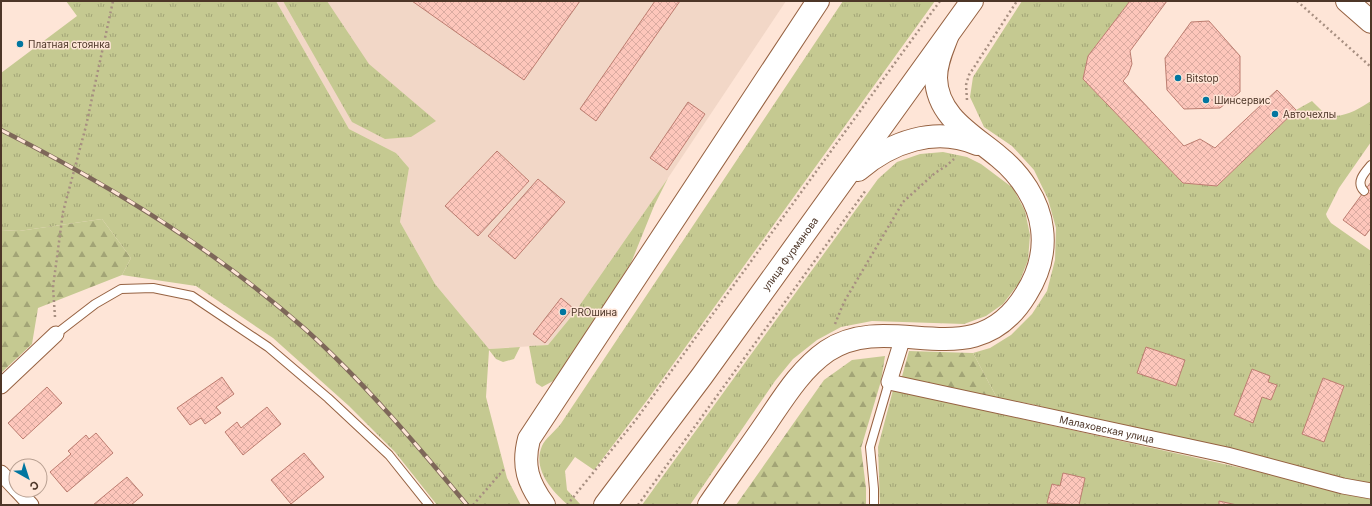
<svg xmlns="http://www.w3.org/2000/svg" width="1372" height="506" font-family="Inter,sans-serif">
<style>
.built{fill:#f2d7c7}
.grass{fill:url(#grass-tufts)}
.forest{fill:url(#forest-firs)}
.building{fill:url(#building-cross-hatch);stroke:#bc7d70}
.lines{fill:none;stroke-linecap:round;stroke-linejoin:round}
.lane-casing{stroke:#966242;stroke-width:10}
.street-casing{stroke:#966242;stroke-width:17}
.secondary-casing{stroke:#966242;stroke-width:24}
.path{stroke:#a78f81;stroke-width:2.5;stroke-dasharray:2 3;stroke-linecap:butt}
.lane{stroke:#fff;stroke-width:8}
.street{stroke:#fff;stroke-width:15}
.secondary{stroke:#fff;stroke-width:22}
.rail-casing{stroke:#7e6759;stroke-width:4.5}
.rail{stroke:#fee5d7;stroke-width:3;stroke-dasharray:9;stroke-linecap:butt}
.poi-dot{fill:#0176a0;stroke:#fee5d7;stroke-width:1.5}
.labels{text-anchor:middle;stroke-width:3;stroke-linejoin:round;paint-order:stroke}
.poi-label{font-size:10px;fill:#4d3628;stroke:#fee5d7;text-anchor:start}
.street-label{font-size:10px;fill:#4d3628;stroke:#fee5d7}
</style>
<defs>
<pattern id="grass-tufts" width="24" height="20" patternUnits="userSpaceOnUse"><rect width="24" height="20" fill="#c5c991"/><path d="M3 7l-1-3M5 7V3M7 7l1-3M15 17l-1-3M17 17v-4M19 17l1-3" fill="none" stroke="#a2a476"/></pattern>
<pattern id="forest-firs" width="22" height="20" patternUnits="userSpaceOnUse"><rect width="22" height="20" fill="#c5c991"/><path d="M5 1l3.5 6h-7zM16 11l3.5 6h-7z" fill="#a2a476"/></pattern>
<pattern id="building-cross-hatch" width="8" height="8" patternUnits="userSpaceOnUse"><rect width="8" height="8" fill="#fdc6bb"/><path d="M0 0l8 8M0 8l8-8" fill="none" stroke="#daaba1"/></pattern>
</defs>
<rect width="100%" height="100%" fill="#fee5d7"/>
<path class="built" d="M276,1H786L668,178L575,312L548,345L489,349L435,284L400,222L409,168L396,153L349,129Z"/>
<path class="grass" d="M66,1H276L349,129L396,153L409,168L400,222L435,284L489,349L520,347L514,359L503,362L496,359L489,350L486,397L507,478L521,505H437L395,452L349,406L273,338L196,286L122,275L131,258L102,219L19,231L1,230V73L77,16Z
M283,1H327L369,64L436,121L411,137L385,139L352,122Z
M843,1H935L648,399L594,470L575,457L565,471L567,490L581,505H568C552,491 532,469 542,446C545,439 555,431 560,425Z
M1022,1H1130L1088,56L1083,79L1183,183L1217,186L1296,110L1312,101C1317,106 1323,113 1330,115C1342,119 1361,108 1371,101V142L1339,188L1326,214L1327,217L1331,223L1371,251V485L1344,481L1031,404L997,398L973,353L990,348L1011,335L1032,314L1047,291L1055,260L1056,228L1048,199L1034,170L1012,146L984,127L970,97L973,77Z
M943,152L967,157L981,164L1013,188L1025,211L1030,235L1028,260L1019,283L1003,304L986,316L964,324L872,321L841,327L817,340L793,359L775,381L690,505H642L878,179L897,162L920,154Z
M668,178L654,206L631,263L555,380L542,387L536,383L529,346L548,345L575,312Z
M893,390L1371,497V505H880L878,447Z"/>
<path class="forest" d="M102,219L131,258L122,275L38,308L32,344L1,373V230L19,231Z
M909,351L973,353L997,398L901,380Z
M885,356L881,381L861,448L866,488V505H736L824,380L852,360Z"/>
<path class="building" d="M412,1H580L524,80Z
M655,1H680L596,121L580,109Z
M1130,1H1167L1130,51L1132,64L1128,75L1123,81L1184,146L1200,139L1215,148L1277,90L1296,110L1217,186L1183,183L1083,79L1088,56Z
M1209,21L1240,56V92L1220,108L1184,109L1167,90L1165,58L1191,22Z
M688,102L705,114L667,170L650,158Z
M497,151L529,181L478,236L445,206Z
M538,179L565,202L515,259L488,236Z
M1371,182V228L1365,236L1343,220Z
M561,298L573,308L545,343L533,334Z
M1146,347L1185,360L1176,386L1137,373Z
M1252,369L1270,376L1268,382L1277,385L1271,400L1262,397L1253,423L1234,415Z
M222,377L234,394L216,407L221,413L205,424L201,418L190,425L177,408Z
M1323,378L1344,386L1324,442L1302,434Z
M47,387L62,403L23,439L8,423Z
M267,407L281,424L243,455L225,432L237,422L241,428Z
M96,433L113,453L67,492L50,472L71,454L68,451L86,435L89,439Z
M304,453L324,477L291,504L271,480Z
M1063,473L1085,478L1079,505L1047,503L1052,484L1060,486Z
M127,477L143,495L131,505H93Z
M1219,501L1237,505H1219Z"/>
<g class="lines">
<g class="lane-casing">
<path id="lane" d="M1364,191C1355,182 1365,172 1371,165
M56,334L95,304L121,289L153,288L192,296L268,347L328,398L389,455L429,505
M874,505V489L870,447L889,382"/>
</g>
<g class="street-casing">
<g id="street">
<path id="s1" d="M903,337L889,382L1227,455L1343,486L1371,491"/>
<path d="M1,386L56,334"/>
<path d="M1,473L16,489"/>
<path d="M17,490L31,505"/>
</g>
</g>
<g class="secondary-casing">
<g id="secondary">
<path d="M1347,1L1371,22"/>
<path d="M858,170C891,142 935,126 977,144"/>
<path d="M544,505C528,483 522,466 529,439L818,1"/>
<path id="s2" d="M605,505L702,376L972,1"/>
<path d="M709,505C728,477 748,450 767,422C784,397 801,369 827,351C892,308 974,380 1026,294C1038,275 1045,252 1042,229C1039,201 1020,174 999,157C973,135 937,117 936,78C936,63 942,50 947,37"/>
</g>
</g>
<path class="path" d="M1297,1L1371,67
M967,100L966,85L969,75L1017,1
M55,317L53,287L63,212L86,126L113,1
M835,324L844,302L903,202L935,173L946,166L954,159
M473,505L505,468
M567,505L635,421L683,355L940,1
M638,505L866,190"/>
<use href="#lane" class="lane"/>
<use href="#street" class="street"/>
<use href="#secondary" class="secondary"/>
<g class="rail-casing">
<path id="rail" d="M1,130C110,185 213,248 305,329C364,382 416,444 467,505"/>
</g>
<use href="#rail" class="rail"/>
</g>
<g class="poi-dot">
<circle cx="20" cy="44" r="4"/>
<circle cx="1178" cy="78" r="4"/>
<circle cx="1206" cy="100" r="4"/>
<circle cx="1275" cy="114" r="4"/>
<circle cx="563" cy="312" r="4"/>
</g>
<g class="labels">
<g class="poi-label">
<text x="28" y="48">Платная стоянка</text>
<text x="1186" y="82">Bitstop</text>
<text x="1214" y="104">Шинсервис</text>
<text x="1283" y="118">Авточехлы</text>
<text x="571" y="316">PROшина</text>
</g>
<g class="street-label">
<text dy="4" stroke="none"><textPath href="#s2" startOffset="312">улица Фурманова</textPath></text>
<text dy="4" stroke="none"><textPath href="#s1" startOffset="270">Малаховская улица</textPath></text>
</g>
</g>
<rect width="1372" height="506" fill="none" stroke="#4d3628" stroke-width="4"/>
<g transform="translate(28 478) rotate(141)"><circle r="19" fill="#fee5d7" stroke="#b79f91"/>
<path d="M0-3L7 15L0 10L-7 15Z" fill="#0176a0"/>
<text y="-6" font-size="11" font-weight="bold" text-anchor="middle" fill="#4d3628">С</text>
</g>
</svg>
